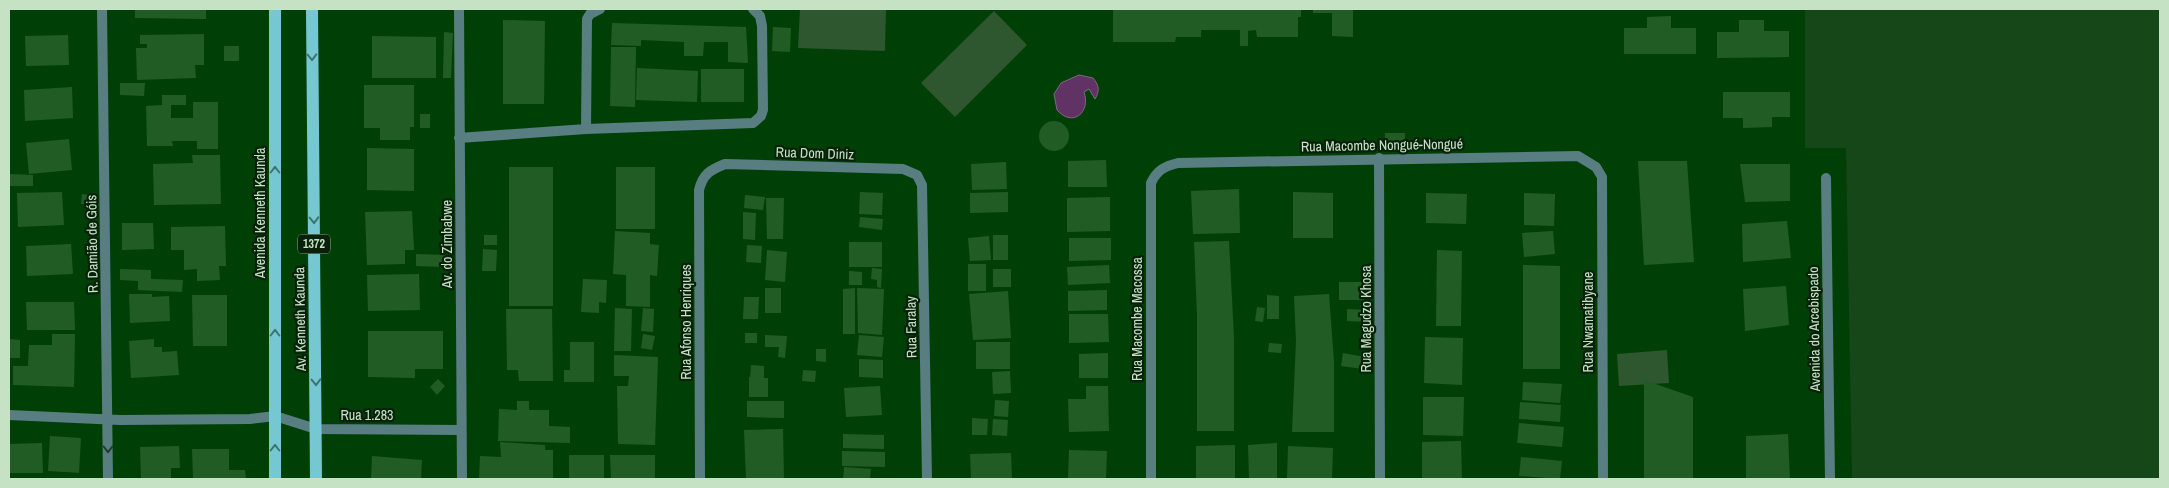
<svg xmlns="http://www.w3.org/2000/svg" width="2169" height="488" font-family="'Archivo Narrow',sans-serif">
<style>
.built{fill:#154718}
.green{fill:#2e562f}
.water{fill:#603364;stroke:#7e6881}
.building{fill:#215c25}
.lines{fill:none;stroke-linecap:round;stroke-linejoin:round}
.street{stroke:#587e82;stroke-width:10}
.primary{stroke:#75c8d1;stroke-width:12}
.oneway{stroke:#3f746e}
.oneway2{stroke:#213d2e}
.labels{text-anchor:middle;stroke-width:4.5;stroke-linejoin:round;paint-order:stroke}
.shield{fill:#09210a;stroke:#8da98c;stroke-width:1}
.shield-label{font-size:12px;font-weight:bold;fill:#c5e3c4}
.street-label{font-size:14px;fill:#c5e3c4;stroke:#09210a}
</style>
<rect width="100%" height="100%" fill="#004007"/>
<path class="built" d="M1805,9H2160V479H1852L1846,148H1805Z"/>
<path class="green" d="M800,9H886L885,51L798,48Z
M994,11L1027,45L955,117L921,83Z
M1667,350L1669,383L1619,386L1617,354Z"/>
<path class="water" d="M1079,75L1093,78C1099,85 1100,91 1095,99L1089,89L1084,92C1091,112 1073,128 1057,110L1054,94L1061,83Z"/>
<path class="building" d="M135,9H206V19L135,18Z
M1113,9H1301V17H1298V37H1257L1256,30L1248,31V46H1240V30H1201V37H1176L1175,42H1113Z
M1313,9H1353V37L1332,36V13H1313Z
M1671,16V28H1696V54H1624V28H1647V17Z
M503,20L545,21L544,104H503Z
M1739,20H1764V31H1789V57L1717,58V32H1739Z
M612,23L746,27L748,63L728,62V42H704L703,56H684V42L641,40V46L611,45Z
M773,27L791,28L790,52L772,51Z
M444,32L453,33L451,78H443Z
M204,34V65H195L196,78L137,80L136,48H147V44H140V35Z
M68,35L69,65L26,66L25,36Z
M372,36L436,37V78H372Z
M224,46H239V61H224Z
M611,47H636L635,107L610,106Z
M637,68L698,71L697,102L636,100Z
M701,69H744V102H701Z
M120,83H145L144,96L120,95Z
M364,85H414V127H410V140H380V128H364Z
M72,87L73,118L25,121L24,90Z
M1723,92H1790V117H1772V127L1743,128V118H1723Z
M162,95H186V105H171V118H193V102H218V149H197V141H172L173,146H147L146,106L162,105Z
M420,114H430V128H420Z
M1039 136a15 15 0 1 1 30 0a15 15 0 1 1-30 0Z
M1385,133H1405V142H1385Z
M69,139L72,170L29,174L26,143Z
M367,148L414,149V191L367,190Z
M192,155H220L221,204L154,205L153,164L193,163Z
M1106,160L1107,187H1068V161Z
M1638,161H1687L1694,262L1644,265Z
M1006,162L1007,189L972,190L971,164Z
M1740,164H1790V201L1745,202Z
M509,167H553V306H509Z
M616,167H655V229H616Z
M9,174L33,175V186H9Z
M1239,189L1240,233L1193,234L1191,191Z
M62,192L64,225L18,227L17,193Z
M860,192L883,193L882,215L859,214Z
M1008,192V212L970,213V193Z
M1293,192L1333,193V238H1293Z
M1426,193L1467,194L1466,224L1426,223Z
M1524,193L1555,194L1554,226L1524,225Z
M82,194L89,195V204H81Z
M745,195L765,197L763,210L744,208Z
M1110,197V231L1067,232V198Z
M766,198H784L783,239H767Z
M91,203L99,204L97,220L89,219Z
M412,211L414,250H405V264L367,265L365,212Z
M743,212L756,213L755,240L743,239Z
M860,217L883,219L882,230L859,227Z
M1787,221L1791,258L1743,262L1742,224Z
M122,223H153L154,249L122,250Z
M225,226L226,266H219L220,280L197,281V269L184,270V250H171V227Z
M615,231L650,233V244L659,245L657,276L650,275V307L626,306V275L613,274Z
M1553,231L1555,254L1524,257L1522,233Z
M484,235H497V245H484Z
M993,235H1008V260H993Z
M989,236L991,260L970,261L968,238Z
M1069,238H1111V260L1069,261Z
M1229,241L1234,338V431H1197V315L1194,242Z
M849,242H882V267H849Z
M71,244L73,274L27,276L26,246Z
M747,245L762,246L761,263L746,262Z
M483,249L497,250L496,271H482Z
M767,250L787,252L785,282L765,280Z
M1437,250L1462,251L1461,326H1436Z
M416,254L446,255L445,267L416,266Z
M968,264H986V291H968Z
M1109,265L1110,283L1068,285L1067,267Z
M1523,265L1560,266V369H1523Z
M872,268L882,269L881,288L877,287V280L871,279Z
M120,269L151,270V279L183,280L182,292L138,290V281L120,280Z
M993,269H1011V287H993Z
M849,271L862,272V285H849Z
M419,274L420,310L368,311L367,275Z
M583,279L607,280L606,303L599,302V313L581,312Z
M1339,282H1364V300H1339Z
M1786,286L1789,325L1745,331L1743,289Z
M765,288H781V313H765Z
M855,288V334H843V289Z
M857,288L884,289L882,335L858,333Z
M1107,290V310L1068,311V291Z
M1008,291L1011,338L973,340L969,294Z
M129,294H152V297L169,296L170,321L130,323Z
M1329,294L1334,362V432H1292L1296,341L1294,296Z
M192,295H227V346H193Z
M1267,295L1279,296V319H1267Z
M744,297H759L758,319H743Z
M26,302H74L75,330H27Z
M1257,307L1265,308L1263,322L1255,321Z
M615,308L632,309L631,351H614Z
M643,308L654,309L653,332L641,331Z
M506,309H552L553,381H519L518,370H507Z
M1347,309L1367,310V322L1347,321Z
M1069,314H1108L1109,342L1069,343Z
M368,331H443V369H415V378L368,377Z
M745,333H757V343H745Z
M52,334H75L74,387L13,385V366H28L29,345H52Z
M643,334L655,336L652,350L641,348Z
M765,335L787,336L785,358L778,357L779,347H765Z
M859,335L884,337L882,357L857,355Z
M1425,337L1463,338L1462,385L1424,383Z
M9,339L20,340V358H9Z
M154,339V347H162V352L177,351L179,375L131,378L129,341Z
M570,342H594V382H564V370H570Z
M976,342H1010V369H976Z
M1269,343L1282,344L1281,353L1268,352Z
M816,349H826V362L816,361Z
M1108,353V378H1079V354Z
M1343,353L1365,357L1363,369L1341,366Z
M614,355L658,357L655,445L618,444L617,386H628L629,376H614Z
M859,359L883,360V378L859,377Z
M751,365L764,366V378H768V397H749V377L761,378L750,377Z
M803,370L816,371L815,382L802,381Z
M1010,371L1011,393L993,394L992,372Z
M438,379L445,386L437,395L430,387Z
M1644,380L1693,397V479H1644Z
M1523,382L1562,384L1560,403L1522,400Z
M880,386L882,415L846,417L844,388Z
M1086,386H1108L1109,431L1069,432L1068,399H1086Z
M1423,397H1464L1463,436L1423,435Z
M995,400L1009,401L1008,417L994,416Z
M517,401H529V410H549V426L570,427V443L498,441L499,409L517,410Z
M747,401H784V418L747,417Z
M1520,402L1561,405L1560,422L1519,419Z
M972,418L988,419L987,435H972Z
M993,419L1008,420L1007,436L992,435Z
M1519,423L1564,427L1562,447L1517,443Z
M783,429L784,479H746L744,430Z
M843,434L884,435V449L843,448Z
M1788,434L1790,479H1746V436Z
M50,436L81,438L79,473L48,471Z
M1461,441L1462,479H1422V442Z
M500,442L545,445V450H553V479H479L480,456L501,457Z
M42,443L43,473H9V444Z
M1277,443V479H1249L1248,445Z
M1235,445V479H1196V446Z
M179,446L180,468H171V479H141L140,447Z
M1288,446L1333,448L1332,479H1287Z
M192,449H229V470H245L246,479H193Z
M1069,450L1107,451L1106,479L1068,478Z
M842,451L885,452V467L842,466Z
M1011,453L1012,479H971L970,454Z
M569,455H604V479H569Z
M610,455H655V479H611Z
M372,456L422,460L421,479H371Z
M1521,457L1562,461L1560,479L1519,476Z
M844,467L871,469L870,479H843Z"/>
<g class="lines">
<path class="street" d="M102,9L108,479
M459,9L462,479
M586,129L587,19L590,14L600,9
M459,138L586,129L753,123L761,116L763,110L762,26L760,16L753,9
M1379,158L1380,479
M1826,178L1830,479
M9,415L120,420L250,419L275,416L316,429L461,430
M700,479L699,190C703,174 710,170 725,164L903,169L917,175L922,185L927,479
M1151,479V183C1157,170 1165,166 1178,163L1578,156L1596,167L1602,177L1603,479"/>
<path class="primary" d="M275,9V479
M312,9L316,479"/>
</g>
<defs><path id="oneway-chevron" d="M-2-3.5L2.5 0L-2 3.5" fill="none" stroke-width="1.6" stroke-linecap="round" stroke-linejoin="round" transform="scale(1.25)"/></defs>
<g class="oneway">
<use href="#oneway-chevron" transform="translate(312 57) rotate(89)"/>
<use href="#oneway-chevron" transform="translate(275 170) rotate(-90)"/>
<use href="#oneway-chevron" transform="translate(314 220) rotate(89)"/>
<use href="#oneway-chevron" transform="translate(275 333) rotate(-90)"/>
<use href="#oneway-chevron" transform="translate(316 382) rotate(89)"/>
<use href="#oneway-chevron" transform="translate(275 448) rotate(-90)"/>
</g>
<use class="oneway2" href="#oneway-chevron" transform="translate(108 449) rotate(90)"/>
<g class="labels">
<rect class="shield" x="298" y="234.5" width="32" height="19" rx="4"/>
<g class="shield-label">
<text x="314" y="248">1372</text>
</g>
<g class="street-label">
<text transform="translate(1382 145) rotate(-1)" y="5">Rua Macombe Nongué-Nongué</text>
<text transform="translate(815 153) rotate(2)" y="5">Rua Dom Diniz</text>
<text transform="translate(260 213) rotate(-90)" y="5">Avenida Kenneth Kaunda</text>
<text transform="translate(92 244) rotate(-91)" y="5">R. Damião de Góis</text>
<text transform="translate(447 244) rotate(-90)" y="5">Av. do Zimbabwe</text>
<text transform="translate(300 319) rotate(-91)" y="5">Av. Kenneth Kaunda</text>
<text transform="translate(1137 319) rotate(-90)" y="5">Rua Macombe Macossa</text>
<text transform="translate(1366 319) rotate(-90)" y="5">Rua Magudzo Khosa</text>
<text transform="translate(686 322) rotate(-90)" y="5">Rua Afonso Henriques</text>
<text transform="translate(1588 322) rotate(-90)" y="5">Rua Nwamatibyane</text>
<text transform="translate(911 327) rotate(-91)" y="5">Rua Faralay</text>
<text transform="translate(1814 329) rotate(-91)" y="5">Avenida do Arcebispado</text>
<text x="367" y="420">Rua 1.283</text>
</g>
</g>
<rect width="2169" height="488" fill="none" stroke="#c5e3c4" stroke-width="20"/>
</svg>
